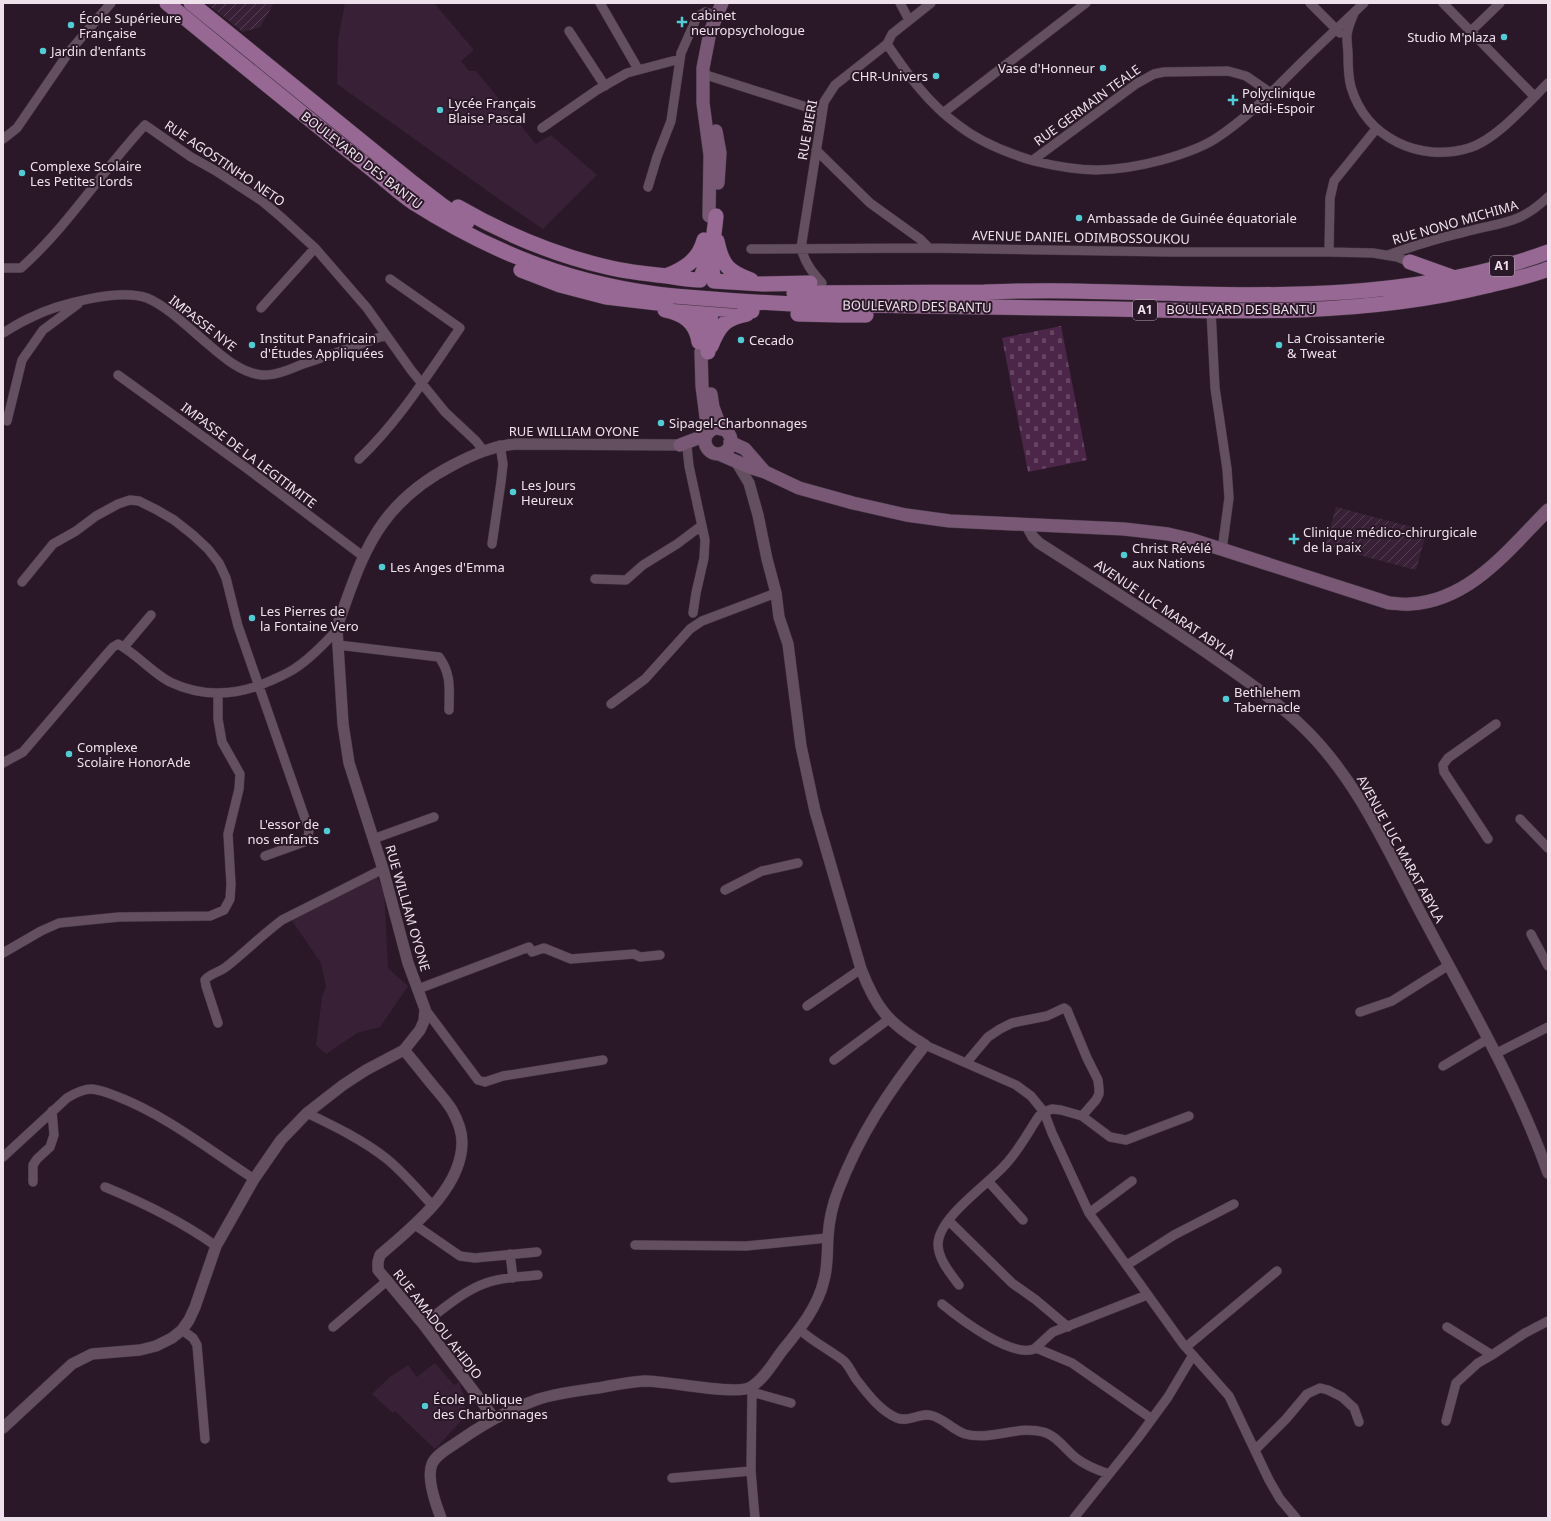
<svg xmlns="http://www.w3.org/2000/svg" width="1551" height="1521" font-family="'Noto Sans',sans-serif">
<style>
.built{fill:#382136}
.industrial{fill:url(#industrial-furrows)}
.cemetery{fill:url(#cemetery-stones)}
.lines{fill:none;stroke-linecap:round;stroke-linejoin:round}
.minor-casing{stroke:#423541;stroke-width:10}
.tertiary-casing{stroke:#423541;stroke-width:12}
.secondary-casing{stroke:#423541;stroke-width:14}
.trunk-casing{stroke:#423541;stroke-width:16}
.minor{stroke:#644f61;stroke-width:9}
.tertiary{stroke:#644f61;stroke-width:11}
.secondary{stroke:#785874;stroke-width:13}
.trunk{stroke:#986894;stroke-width:15}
.trunk-bridge-casing{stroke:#423541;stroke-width:16;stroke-linecap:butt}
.trunk-bridge{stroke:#986894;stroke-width:15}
.poi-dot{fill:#51ccd4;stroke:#2a1828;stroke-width:1.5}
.labels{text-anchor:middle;stroke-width:4;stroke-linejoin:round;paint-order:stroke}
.shield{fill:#2a1828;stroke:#b3a5b1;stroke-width:1}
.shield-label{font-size:12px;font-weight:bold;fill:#eee1ec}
.poi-label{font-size:13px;fill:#eee1ec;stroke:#2a1828;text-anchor:start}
.street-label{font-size:13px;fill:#eee1ec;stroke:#2a1828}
</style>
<defs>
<pattern id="industrial-furrows" width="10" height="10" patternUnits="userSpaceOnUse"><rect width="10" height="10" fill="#382136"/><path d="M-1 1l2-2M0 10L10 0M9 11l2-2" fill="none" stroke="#554153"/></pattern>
<pattern id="cemetery-stones" width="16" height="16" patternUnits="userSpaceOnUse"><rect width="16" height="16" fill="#4c2649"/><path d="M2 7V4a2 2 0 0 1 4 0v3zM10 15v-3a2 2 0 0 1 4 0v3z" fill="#664563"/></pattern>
</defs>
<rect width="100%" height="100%" fill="#2a1828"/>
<path class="built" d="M345,3H434L474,50L461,61L469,71H476L536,144L551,135L597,175L543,229L506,204L337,84L338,40Z
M376,875L384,892L388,968L408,986L380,1027L357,1033L326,1054L316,1045L322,997L326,987L321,963L291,919Z
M435,1363L454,1385L459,1382L466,1402L462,1420L435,1449L395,1411L393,1413L372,1394L390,1377L408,1365L417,1377Z"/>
<path class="industrial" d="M206,3H239L242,5L244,3H274L260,27L243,32Z
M1336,507L1427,531L1416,570L1325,546Z"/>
<path class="cemetery" d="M1061,326L1087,460L1028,472L1002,338Z"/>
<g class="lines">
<g class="minor-casing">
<path id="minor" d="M600,3L638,69
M900,3L909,20
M931,3L892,34L887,44C908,75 928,103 958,125C981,143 1007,153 1034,161C1083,173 1113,173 1162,160C1180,155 1199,149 1215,139C1246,119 1272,92 1298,66C1320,44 1342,24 1364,3
M1310,3L1340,33
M1443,3L1534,96
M1354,13C1351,21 1346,31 1347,39C1347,44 1348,49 1348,54C1348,66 1348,76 1351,87C1366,138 1420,163 1469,148C1496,140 1528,103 1548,83
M569,31L605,86
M1471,31L1500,3
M703,74L822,112
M943,113L1086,3
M542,128L597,90L627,73L680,59
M3,139L17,128L69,52L111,3
M816,150L870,203L920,239L929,248
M1033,160L1136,84L1154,74L1164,72L1228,71L1246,76L1271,93
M648,187L657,157L671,121L681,53L697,17L705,12L717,15
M751,249L929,248L1169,252H1329L1373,253L1397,257L1410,262
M1329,252L1330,198L1334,181L1376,129
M1388,255C1413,246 1439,238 1465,232C1501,222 1519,225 1548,197
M3,268H21C68,226 102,171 145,125L191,157L216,171L262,201L281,217L315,248L367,308L411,370L445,412L476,441L483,450
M822,283C812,272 805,263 801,248L824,102L835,85L887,44
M261,308L315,248
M1211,311L1215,388L1227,469L1229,498L1222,550
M3,333C13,327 22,321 32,317C58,304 120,288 147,298C167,306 191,330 208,344C223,357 241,373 262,375C275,376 291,369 303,364C331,355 358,345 386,335
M118,375L245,467L364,557
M7,421L22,360L43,330L78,304
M687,447L689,466L705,540L704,558L696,593L693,613
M359,459C399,421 428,374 460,328L390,279
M492,544L501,482L503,464L500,445
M595,579L626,580L643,565L677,544L701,526
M22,582L53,544L76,531L96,516L118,504L130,500L139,501L157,510L174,520L193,535L208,549L219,563L226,578L238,626L309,830L308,838L304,842L265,856
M338,645L439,657C452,675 449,690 449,710
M124,647L151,615
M611,704L645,679L690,629L702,621L776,593
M3,763L23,752L105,656L113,647L118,644C137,654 151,672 170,682C204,698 237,696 270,681C279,677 289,673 297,667C312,657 325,643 337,630
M1520,819L1548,848
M373,839L434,817
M1488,839L1444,772L1443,765L1448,758L1496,724
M725,890L762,871L798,863
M1531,934L1548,966
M3,953L41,931L59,923L119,917L210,916L224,910L230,899L231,884L228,834L239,789L240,774L222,742L218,719V694
M418,989L529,947L532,952L544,948L571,959L634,954L640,957L660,955
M807,1006L861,969
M425,1009L478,1080L485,1082L503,1076L603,1060
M1360,1012L1392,1001L1449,965
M218,1023L206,986L205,980C209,974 220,972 226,967C245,952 262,935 282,920L383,869
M925,1045L1016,1085L1031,1096L1044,1112L1052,1133L1089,1213L1183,1344L1229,1396L1269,1480L1280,1499L1296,1518
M1495,1054L1548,1027
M834,1060L889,1019
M966,1063L988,1037L1000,1029L1012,1023L1047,1016L1064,1008L1067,1010L1087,1058L1098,1080L1099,1089V1094L1096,1100L1082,1116
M1443,1066L1488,1039
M307,1113C334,1126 363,1140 387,1159C404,1173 418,1190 433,1206
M3,1157L67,1098C75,1093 83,1089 92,1089C101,1090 108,1093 116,1096C164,1114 211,1151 254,1179
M988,1181L1023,1220
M33,1182V1165L37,1159L50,1147L54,1135L52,1111
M105,1187C144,1203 181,1221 216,1246
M1089,1213L1132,1181
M949,1221L1012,1283L1036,1300L1068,1327
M415,1225L460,1256L475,1258L537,1252
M635,1245L746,1246L827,1238
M510,1254L513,1278
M1127,1265L1174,1235L1234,1204
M959,1285C950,1273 938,1259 938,1244C939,1217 987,1185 1004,1166C1018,1152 1028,1132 1039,1116L1044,1112L1052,1109L1061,1110L1082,1116L1110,1137L1126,1140L1189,1116
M942,1304C959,1318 1011,1358 1034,1349C1037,1347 1048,1336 1053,1332L1147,1295
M423,1324C442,1310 463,1291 486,1283C502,1277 521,1277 538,1275
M333,1327L388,1280
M1447,1327L1492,1355
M799,1329C813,1342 830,1350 844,1361C849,1366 852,1373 856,1379C867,1393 880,1411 897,1418C910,1423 921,1411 933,1416C944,1419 953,1430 965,1434C990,1441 1019,1425 1043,1432C1056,1435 1066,1450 1076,1458C1086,1466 1097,1470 1109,1474
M182,1330L193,1338L197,1345L205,1439
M1186,1347L1277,1271
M1036,1348L1072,1363L1152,1419
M749,1389L752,1392L751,1471L755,1518
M752,1392L791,1403
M1446,1421L1456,1383L1478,1363L1492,1355L1525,1333L1548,1321
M1255,1450L1286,1419L1307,1394L1320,1388L1328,1390L1342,1397L1354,1408L1359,1422
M672,1478L751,1471
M1074,1518L1138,1438L1168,1397L1193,1355"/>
</g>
<g class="tertiary-casing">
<path id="tertiary" d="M1026,524L1033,537L1039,543C1095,579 1152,615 1207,653C1240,676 1274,699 1303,727C1359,781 1389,854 1425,921C1469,1004 1517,1085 1548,1173
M404,1050C415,1063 425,1076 435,1088C441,1095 447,1102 452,1110C457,1119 462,1131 462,1142C462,1189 412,1227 380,1255L378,1262V1270L423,1324L494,1418
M3,1428L72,1364L92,1354L140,1350L156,1346L172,1338L182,1330L189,1320L195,1307L216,1246L254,1179L281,1140L307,1113L343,1085L366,1070L404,1050L420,1030L424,1021L425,1009L408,963L383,869L349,763L343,724L337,630L339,621C351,588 362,552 383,523C401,498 426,479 453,465C474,454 493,446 516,444L680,445
M441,1518C436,1505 426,1478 432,1464C436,1454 451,1447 459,1441C483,1424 508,1410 536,1400C556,1393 577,1391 598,1388C614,1385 629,1382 645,1381C668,1381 737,1396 751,1387C764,1379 773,1363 782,1351C799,1330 818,1307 824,1280C828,1266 827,1252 828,1237C829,1221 832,1206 838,1191C860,1134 888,1092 925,1045C888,1023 876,1008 861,969L815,811L801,746L788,644L779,617L776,593L767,559L758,515L749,483L737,463"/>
</g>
<g class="secondary-casing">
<path id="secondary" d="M716,131L720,153L718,183
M709,216L710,155L703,103V68L710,32L722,3
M701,352L702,386L708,433
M711,394L713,407L721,429
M705 441a13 13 0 1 1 26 0a13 13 0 1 1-26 0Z
M730,442L745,449L765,472
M680,445L706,435
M719,454L749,467L765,472L799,488L853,503L906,515L950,521L1124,529L1168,534L1190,539L1389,603C1396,603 1403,605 1410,604C1470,601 1509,549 1548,510"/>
</g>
<g class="trunk-casing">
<path id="trunk" d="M167,3C214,42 261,80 308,118C331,137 355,156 379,175C390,184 402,195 414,203C496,255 577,286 674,296
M191,3L413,183L443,206L467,222
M458,207C505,234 554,255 607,267C627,272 647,274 667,276C678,278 689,280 700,280L704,269L706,254
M716,216C714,237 709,261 714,281L763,284L810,283
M717,241C722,265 728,272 751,280
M1410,262L1452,277
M521,270L560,285L606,297L700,308L703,329
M666,276C684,269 699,260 704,240
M794,293C857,293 921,292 984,292C1014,291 1043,290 1072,291C1231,294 1395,308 1548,252
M738,301L793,304C900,305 1007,307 1113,309C1238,312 1364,316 1486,286C1506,281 1528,277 1548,269
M665,310C684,314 696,322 699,342
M798,314L840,315H866
M711,346C719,326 725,318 747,314
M708,352L709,326L712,308L752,311"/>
</g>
<use href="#minor" class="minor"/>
<use href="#tertiary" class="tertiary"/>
<use href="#secondary" class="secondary"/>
<use href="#trunk" class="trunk"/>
<g class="trunk-bridge-casing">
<path id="trunk-bridge" d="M674,296L738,301"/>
</g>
<use href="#trunk-bridge" class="trunk-bridge"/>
</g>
<g class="poi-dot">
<path d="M680 16h4v4h4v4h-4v4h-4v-4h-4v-4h4z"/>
<circle cx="71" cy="25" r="4"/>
<circle cx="1504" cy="37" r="4"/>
<circle cx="43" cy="51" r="4"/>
<circle cx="1103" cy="68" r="4"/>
<circle cx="936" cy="76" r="4"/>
<path d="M1231 94h4v4h4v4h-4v4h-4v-4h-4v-4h4z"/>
<circle cx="440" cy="110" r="4"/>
<circle cx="22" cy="173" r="4"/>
<circle cx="1079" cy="218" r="4"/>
<circle cx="741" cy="340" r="4"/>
<circle cx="252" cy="345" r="4"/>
<circle cx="1279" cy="345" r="4"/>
<circle cx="661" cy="423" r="4"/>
<circle cx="513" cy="492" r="4"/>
<path d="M1292 533h4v4h4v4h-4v4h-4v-4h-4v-4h4z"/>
<circle cx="1124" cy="555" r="4"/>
<circle cx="382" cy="567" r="4"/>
<circle cx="252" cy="618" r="4"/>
<circle cx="1226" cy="699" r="4"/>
<circle cx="69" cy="754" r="4"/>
<circle cx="327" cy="831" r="4"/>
<circle cx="425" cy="1406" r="4"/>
</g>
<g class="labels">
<g class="shield">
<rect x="1490" y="256" width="24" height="20" rx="3"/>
<rect x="1133" y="300" width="24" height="20" rx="3"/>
</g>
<g class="shield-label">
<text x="1502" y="270">A1</text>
<text x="1145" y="314">A1</text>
</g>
<g class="poi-label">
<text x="691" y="20">cabinet<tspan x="691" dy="15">neuropsychologue</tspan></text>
<text x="79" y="23">École Supérieure<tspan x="79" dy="15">Française</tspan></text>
<text x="1496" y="42" text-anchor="end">Studio M'plaza</text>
<text x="51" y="56">Jardin d'enfants</text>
<text x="1095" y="73" text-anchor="end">Vase d'Honneur</text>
<text x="928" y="81" text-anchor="end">CHR-Univers</text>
<text x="1242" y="98">Polyclinique<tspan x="1242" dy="15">Medi-Espoir</tspan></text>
<text x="448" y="108">Lycée Français<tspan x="448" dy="15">Blaise Pascal</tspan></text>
<text x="30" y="171">Complexe Scolaire<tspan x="30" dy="15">Les Petites Lords</tspan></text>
<text x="1087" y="223">Ambassade de Guinée équatoriale</text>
<text x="260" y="343">Institut Panafricain<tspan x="260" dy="15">d'Études Appliquées</tspan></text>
<text x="1287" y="343">La Croissanterie<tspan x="1287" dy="15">&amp; Tweat</tspan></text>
<text x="749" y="345">Cecado</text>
<text x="669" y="428">Sipagel-Charbonnages</text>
<text x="521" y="490">Les Jours<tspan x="521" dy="15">Heureux</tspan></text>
<text x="1303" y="537">Clinique médico-chirurgicale<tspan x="1303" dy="15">de la paix</tspan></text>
<text x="1132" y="553">Christ Révélé<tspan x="1132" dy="15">aux Nations</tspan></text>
<text x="390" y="572">Les Anges d'Emma</text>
<text x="260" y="616">Les Pierres de<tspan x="260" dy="15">la Fontaine Vero</tspan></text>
<text x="1234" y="697">Bethlehem<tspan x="1234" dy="15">Tabernacle</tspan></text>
<text x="77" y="752">Complexe<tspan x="77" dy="15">Scolaire HonorAde</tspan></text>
<text x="319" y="829" text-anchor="end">L'essor de<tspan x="319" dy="15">nos enfants</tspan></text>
<text x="433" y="1404">École Publique<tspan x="433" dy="15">des Charbonnages</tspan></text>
</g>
<g class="street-label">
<text transform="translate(1087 105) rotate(-36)" y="5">RUE GERMAIN TEALE</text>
<text transform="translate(807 130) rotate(-80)" y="5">RUE BIERI</text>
<text transform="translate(362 160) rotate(38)" y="5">BOULEVARD DES BANTU</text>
<text transform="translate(225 163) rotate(34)" y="5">RUE AGOSTINHO NETO</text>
<text transform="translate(1455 222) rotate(-16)" y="5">RUE NONO MICHIMA</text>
<text transform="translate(1081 237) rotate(1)" y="5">AVENUE DANIEL ODIMBOSSOUKOU</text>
<text transform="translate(917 306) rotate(1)" y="5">BOULEVARD DES BANTU</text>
<text x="1241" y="314">BOULEVARD DES BANTU</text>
<text transform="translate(203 323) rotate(38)" y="5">IMPASSE NYE</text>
<text x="574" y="436">RUE WILLIAM OYONE</text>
<text transform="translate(249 455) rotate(37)" y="5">IMPASSE DE LA LEGITIMITE</text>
<text transform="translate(1165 609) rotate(34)" y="5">AVENUE LUC MARAT ABYLA</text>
<text transform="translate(1401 849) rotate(61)" y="5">AVENUE LUC MARAT ABYLA</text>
<text transform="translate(408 908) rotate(74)" y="5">RUE WILLIAM OYONE</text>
<text transform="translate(438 1324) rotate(52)" y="5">RUE AMADOU AHIDJO</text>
</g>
</g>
<rect width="1551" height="1521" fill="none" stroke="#eee1ec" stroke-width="8"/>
</svg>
